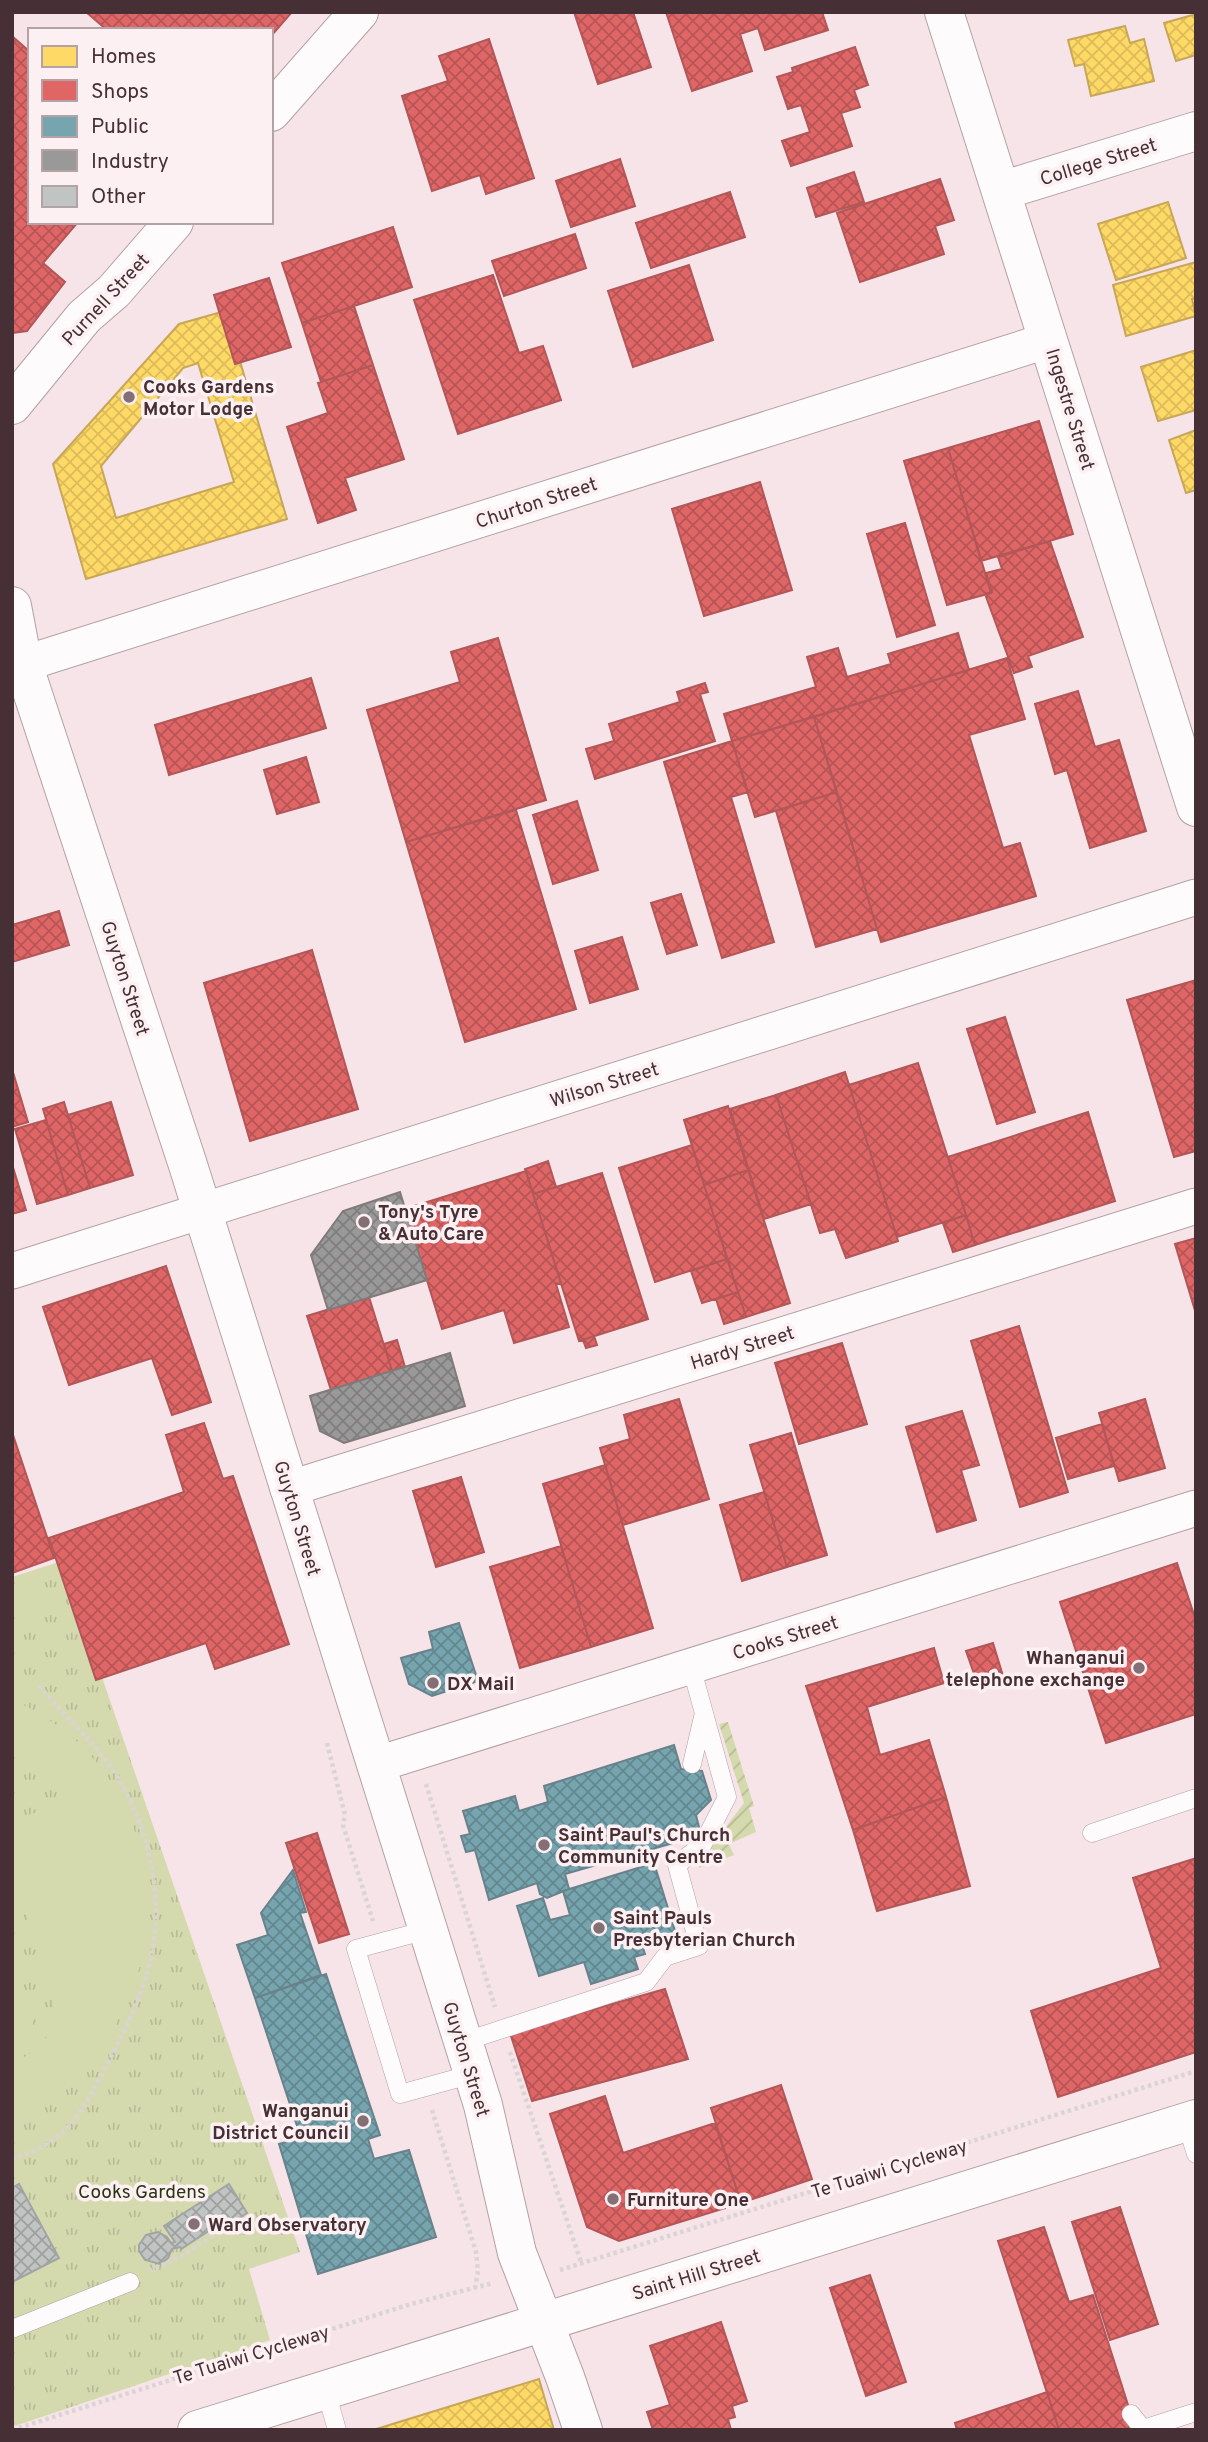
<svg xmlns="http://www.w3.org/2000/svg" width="1208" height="2442" font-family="Overpass,sans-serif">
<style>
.grass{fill:url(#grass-tufts)}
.garden{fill:url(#garden-furrows)}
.pitch{fill:#d5daae}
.homes{fill:url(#homes-cross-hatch);stroke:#c8a658;stroke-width:2;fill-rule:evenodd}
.shops{fill:url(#shops-cross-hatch);stroke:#b25658;stroke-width:2}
.public{fill:url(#public-cross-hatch);stroke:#68828b;stroke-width:2}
.industry{fill:url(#industry-cross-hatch);stroke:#807a7b;stroke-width:2}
.building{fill:url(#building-cross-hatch);stroke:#a2a5a5;stroke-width:2}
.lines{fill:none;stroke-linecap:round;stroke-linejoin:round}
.lane-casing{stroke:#b3a1a5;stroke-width:19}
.street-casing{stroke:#b3a1a5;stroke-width:37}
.secondary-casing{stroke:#b3a1a5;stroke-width:40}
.path{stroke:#dad4d5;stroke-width:4.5;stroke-dasharray:3.5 3.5;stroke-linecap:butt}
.lane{stroke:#fefbfc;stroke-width:18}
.street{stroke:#fefbfc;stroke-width:35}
.secondary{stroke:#fefbfc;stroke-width:38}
.poi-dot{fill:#846f74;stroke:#fcf0f3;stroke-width:2.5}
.labels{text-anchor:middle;stroke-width:7;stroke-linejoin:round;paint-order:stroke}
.street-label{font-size:19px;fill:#463036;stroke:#fcf0f3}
.poi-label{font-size:19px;font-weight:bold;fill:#463036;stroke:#fcf0f3;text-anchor:start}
.park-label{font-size:19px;fill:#2b3411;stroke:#fcf0f3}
</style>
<defs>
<pattern id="grass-tufts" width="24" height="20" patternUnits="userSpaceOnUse" patternTransform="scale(1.75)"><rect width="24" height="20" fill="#d5daae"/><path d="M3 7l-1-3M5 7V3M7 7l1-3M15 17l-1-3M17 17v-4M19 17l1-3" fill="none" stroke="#b8bb96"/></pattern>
<pattern id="garden-furrows" width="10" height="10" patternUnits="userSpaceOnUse" patternTransform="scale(1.75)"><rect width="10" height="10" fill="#d5daae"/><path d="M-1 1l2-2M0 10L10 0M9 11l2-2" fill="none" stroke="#b8bb96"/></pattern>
<pattern id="homes-cross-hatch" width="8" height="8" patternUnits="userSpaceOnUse" patternTransform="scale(1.75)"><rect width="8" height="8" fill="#ffd966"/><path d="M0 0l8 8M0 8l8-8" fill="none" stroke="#dcbb59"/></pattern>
<pattern id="shops-cross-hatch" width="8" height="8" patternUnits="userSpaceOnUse" patternTransform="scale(1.75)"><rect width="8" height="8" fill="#e06666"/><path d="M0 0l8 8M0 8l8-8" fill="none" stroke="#b75455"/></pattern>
<pattern id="public-cross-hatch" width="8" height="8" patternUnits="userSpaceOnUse" patternTransform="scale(1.75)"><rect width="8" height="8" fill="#76a5af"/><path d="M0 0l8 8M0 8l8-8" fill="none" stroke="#63878f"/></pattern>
<pattern id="industry-cross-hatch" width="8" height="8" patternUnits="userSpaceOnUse" patternTransform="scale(1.75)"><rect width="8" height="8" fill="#999"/><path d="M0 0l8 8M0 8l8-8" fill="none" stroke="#7f7d7e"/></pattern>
<pattern id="building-cross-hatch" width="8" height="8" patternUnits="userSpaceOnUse" patternTransform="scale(1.75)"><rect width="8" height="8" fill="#c0c4c3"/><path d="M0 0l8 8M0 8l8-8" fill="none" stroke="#9ea09f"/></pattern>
</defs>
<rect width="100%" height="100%" fill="#f7e4e8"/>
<path class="grass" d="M62,1561L300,2252L249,2269L270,2340L12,2427V1577Z"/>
<path class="garden" d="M728,1722L754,1806L749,1808L756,1832L729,1844L734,1855L699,1868L698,1864L744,1803L719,1724Z"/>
<path class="pitch" d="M33,1583L40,1606L17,1613L15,1608H12V1589Z
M12,1676L20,1703C44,1716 66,1730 85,1749C96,1761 106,1775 114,1788C187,1908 137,2058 12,2119V2065L32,2052L59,2024L27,1912L12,1915V1895L22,1893L12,1859V1820L67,1803L40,1773L12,1752Z
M12,1956L38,2039L12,2047Z"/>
<path class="homes" d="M1196,14V55L1176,61L1164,23Z
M1125,26L1130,43L1144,39L1154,81L1091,96L1084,64L1075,66L1068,40Z
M1168,202L1186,258L1116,280L1098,224Z
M1196,262V298L1192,299L1196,316L1126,336L1113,285Z
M225,311L287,519L86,579L53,464L179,324ZM198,363L234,482L116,518L101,466L183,368Z
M1196,350V410L1158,421L1141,367Z
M1196,430V490L1186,493L1169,440Z
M539,2379L554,2430H373Z"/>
<path class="shops" d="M86,12H292L271,36V30H107Z
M574,12H633L651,67L598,84Z
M666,12H822L828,30L765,50L758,28L740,34L752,71L692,91Z
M12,36L30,52V222H78L43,263L65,282L27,331L12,333Z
M489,39L534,178L486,194L480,175L432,191L402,96L448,81L439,56Z
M855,47L868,85L854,90L860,107L841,113L852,146L791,166L782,141L810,132L801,105L788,109L777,77L793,72L792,68Z
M620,159L635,206L571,227L556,181Z
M854,172L864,202L816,217L807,188Z
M940,179L954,220L935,226L944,254L860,282L837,213Z
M730,192L745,237L651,268L636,223Z
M393,227L412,287L302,323L282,263Z
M575,234L586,268L504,296L492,261Z
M689,265L713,340L633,367L608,291Z
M493,275L519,353L543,346L561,400L458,434L414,300Z
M269,278L291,347L235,364L214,295Z
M354,306L373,365L321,382L302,323Z
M373,365L404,459L345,478L356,510L318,523L287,427L328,413L318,383Z
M1039,421L1073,534L981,561L948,448Z
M948,448L991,593L947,605L904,461Z
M760,482L792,590L704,616L672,509Z
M905,523L935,625L897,637L867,534Z
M1050,541L1083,637L1028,656L1032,667L1014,673L985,594L992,592L986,573L1002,569L998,557Z
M958,633L969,670L732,741L724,714L816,687L807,657L838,648L847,677L891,664L888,654Z
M498,638L546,800L406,842L367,710L460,682L451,652Z
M1007,658L1025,719L969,735L1003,848L1020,843L1036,896L881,942L814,717Z
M311,678L326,728L169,775L155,725Z
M705,683L708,692L700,694L715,741L595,779L586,749L614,741L609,724L680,702L677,692Z
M1078,691L1095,747L1119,740L1146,831L1090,848L1067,770L1055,774L1035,704Z
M814,717L837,792L755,817L732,741Z
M732,741L748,792L731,797L774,942L722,958L664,762Z
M306,757L319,802L277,814L264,770Z
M837,792L877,929L816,947L776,811Z
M577,801L598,870L553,884L533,815Z
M516,810L576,1009L465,1042L406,842Z
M681,894L697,945L667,954L651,903Z
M59,911L69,945L12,962V925Z
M622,937L638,989L590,1003L575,951Z
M312,950L358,1109L250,1141L204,983Z
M1196,980V1151L1174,1157L1127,1000Z
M1005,1017L1035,1112L997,1124L967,1029Z
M918,1063L966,1215L897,1237L849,1085Z
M12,1069L28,1122L12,1127Z
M845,1072L898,1241L846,1258L835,1229L820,1233L776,1095Z
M776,1095L811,1204L764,1219L730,1109Z
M64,1102L90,1188L68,1195L43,1109Z
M111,1102L133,1175L90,1188L68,1115Z
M728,1106L748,1170L704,1185L684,1120Z
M1088,1112L1115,1201L975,1245L948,1157Z
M46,1120L68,1195L37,1204L15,1129Z
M692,1145L727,1259L655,1282L619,1168Z
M548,1161L556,1187L533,1194L525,1169Z
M12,1164L26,1210L12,1214Z
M748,1170L790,1303L746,1317L704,1185Z
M526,1171L561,1283L556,1284L569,1327L514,1343L504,1310L442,1329L405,1209Z
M602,1173L648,1319L579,1341L533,1194Z
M966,1215L975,1245L953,1252L943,1223Z
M1196,1238V1314L1175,1244Z
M727,1259L738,1292L702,1303L691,1271Z
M166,1266L211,1402L172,1415L152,1358L69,1385L43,1307Z
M738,1292L746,1317L724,1324L716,1299Z
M369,1297L392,1371L331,1390L307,1316Z
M1019,1326L1068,1492L1020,1507L971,1341Z
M594,1336L597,1345L586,1348L583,1340Z
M397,1340L405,1367L392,1371L384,1344Z
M842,1343L867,1424L799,1444L775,1363Z
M679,1399L709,1499L623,1525L600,1448L630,1439L624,1415Z
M1145,1399L1165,1468L1119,1481L1099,1413Z
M962,1411L979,1465L961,1470L976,1520L937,1532L906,1427Z
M204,1423L223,1479L233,1476L289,1644L215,1669L206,1643L96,1680L49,1538L184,1492L166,1435Z
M1102,1424L1114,1466L1068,1479L1056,1438Z
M12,1432L54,1558L12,1573Z
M791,1433L827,1555L787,1567L750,1445Z
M605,1465L653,1628L591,1647L543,1484Z
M461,1477L484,1552L436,1567L413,1491Z
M764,1492L787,1567L742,1581L720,1505Z
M561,1546L591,1647L520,1668L490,1567Z
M1177,1563L1196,1621V1714L1106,1743L1060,1602Z
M993,1643L1003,1676L978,1685L966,1651Z
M934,1648L944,1683L867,1707L880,1755L929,1740L946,1797L853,1830L806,1686Z
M946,1797L970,1886L877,1911L853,1830Z
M317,1833L349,1934L319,1943L286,1843Z
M1196,1858V2052L1058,2097L1031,2011L1161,1968L1133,1878Z
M665,1989L688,2059L532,2101L510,2033Z
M781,2085L812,2179L741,2203L711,2108Z
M605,2096L623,2153L715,2123L741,2203L619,2241L587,2227L550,2114Z
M1120,2207L1158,2324L1110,2340L1072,2222Z
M1044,2227L1069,2302L1093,2295L1136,2430H1059L998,2241Z
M870,2275L906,2382L866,2396L830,2288Z
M721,2322L747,2401L732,2406L735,2417L728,2419L731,2430H653L647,2412L670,2405L650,2346Z
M1047,2392L1059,2430H957L955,2423Z"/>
<path class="public" d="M459,1623L478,1681L432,1696L409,1684L401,1658L433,1649L429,1632Z
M674,1745L681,1769L702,1771L711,1800L696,1815L701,1835L565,1874L569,1889L547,1898L540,1894L537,1883L489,1900L475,1850L466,1852L461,1836L470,1834L463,1811L515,1796L519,1811L548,1802L544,1786Z
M654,1863L676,1934L642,1945L645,1954L634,1957L638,1969L591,1984L584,1962L539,1976L517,1906L543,1898L550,1920L570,1915L563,1891Z
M293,1870L306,1912L300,1913L321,1975L255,1998L237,1945L268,1935L261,1913Z
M326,1974L380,2135L368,2139L374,2159L409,2150L436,2237L318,2274L279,2144L301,2138L255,1998Z"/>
<path class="industry" d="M400,1192L427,1280L328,1310L311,1255L343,1211Z
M450,1353L465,1406L344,1443L320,1431L310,1396Z"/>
<path class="building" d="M19,2184L59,2258L12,2282V2188Z
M229,2184L247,2213L227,2226L224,2221L181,2249L180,2247L172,2249L168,2258L160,2264L145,2260L139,2251V2245L146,2235L158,2232L167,2237L171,2243L175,2242L164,2226Z"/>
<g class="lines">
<g class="lane-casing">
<path id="lane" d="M692,1764L703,1717
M1092,1833L1196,1798
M427,1930L356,1949L400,2094L473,2074
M463,2042L646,1982L665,1957L699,1946L677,1865L703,1844L727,1797L691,1666
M1186,2122L1196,2154
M12,2329L130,2282
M325,2388L337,2430
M1131,2414L1143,2429L1196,2412"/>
</g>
<g class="street-casing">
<path id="street" d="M23,664L1049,340
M12,1271L1196,897
M288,1489L1196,1206
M375,1765L1196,1508"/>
</g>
<g class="secondary-casing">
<path id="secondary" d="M944,12L1196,807
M271,112L359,12
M1001,191L1196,131
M12,405L84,317L114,291L174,222
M12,606L23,664L187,1162L483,2105L517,2253L565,2377L583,2430
M197,2430L1196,2119"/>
</g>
<path class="path" d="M327,1743L345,1815L343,1825L373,1921
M426,1784L495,2007
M510,2052L582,2265
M432,2110L476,2252L478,2271L475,2288
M12,2159C71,2141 82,2111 109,2061C127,2025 147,1987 153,1947C163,1888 146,1819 112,1769C91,1738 62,1715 39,1685
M560,2270L1196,2071
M149,2271L184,2255L227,2226
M12,2430L411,2304L493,2283"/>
<use href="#lane" class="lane"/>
<use href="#street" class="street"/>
<use href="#secondary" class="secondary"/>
</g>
<g class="poi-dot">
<circle cx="129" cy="397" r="7"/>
<circle cx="364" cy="1222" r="7"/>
<circle cx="1139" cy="1668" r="7"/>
<circle cx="433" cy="1683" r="7"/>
<circle cx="544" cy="1845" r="7"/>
<circle cx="599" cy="1928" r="7"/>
<circle cx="363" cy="2121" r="7"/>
<circle cx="613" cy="2199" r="7"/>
<circle cx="194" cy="2224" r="7"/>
</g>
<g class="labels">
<g class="street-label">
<text transform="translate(1098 161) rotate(-17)" y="7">College Street</text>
<text transform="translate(105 299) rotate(-47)" y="7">Purnell Street</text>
<text transform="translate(1071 409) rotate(73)" y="7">Ingestre Street</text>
<text transform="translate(536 502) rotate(-18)" y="7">Churton Street</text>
<text transform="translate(126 978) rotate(72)" y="7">Guyton Street</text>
<text transform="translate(604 1084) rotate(-17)" y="7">Wilson Street</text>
<text transform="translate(742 1347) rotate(-17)" y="7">Hardy Street</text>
<text transform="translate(298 1518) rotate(73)" y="7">Guyton Street</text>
<text transform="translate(785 1637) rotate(-17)" y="7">Cooks Street</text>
<text transform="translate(467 2059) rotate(73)" y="7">Guyton Street</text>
<text transform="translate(889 2168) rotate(-17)" y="7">Te Tuaiwi Cycleway</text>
<text transform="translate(696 2274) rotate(-17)" y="7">Saint Hill Street</text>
<text transform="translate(251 2354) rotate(-17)" y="7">Te Tuaiwi Cycleway</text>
</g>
<g class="poi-label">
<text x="143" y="393">Cooks Gardens<tspan x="143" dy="22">Motor Lodge</tspan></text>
<text x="378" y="1218">Tony's Tyre<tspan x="378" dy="22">&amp; Auto Care</tspan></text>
<text x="1125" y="1664" text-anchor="end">Whanganui<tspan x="1125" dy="22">telephone exchange</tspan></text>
<text x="447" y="1690">DX Mail</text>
<text x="558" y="1841">Saint Paul's Church<tspan x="558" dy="22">Community Centre</tspan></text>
<text x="613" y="1924">Saint Pauls<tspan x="613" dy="22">Presbyterian Church</tspan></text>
<text x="349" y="2117" text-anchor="end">Wanganui<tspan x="349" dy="22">District Council</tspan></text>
<text x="627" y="2206">Furniture One</text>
<text x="208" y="2231">Ward Observatory</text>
</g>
<g class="park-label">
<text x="142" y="2198">Cooks Gardens</text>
</g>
</g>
<rect width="1208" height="2442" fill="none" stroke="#463036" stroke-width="28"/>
<rect x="28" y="28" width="245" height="196" fill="#fcf0f3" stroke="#b3a3a7" stroke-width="2"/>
<rect x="42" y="46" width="35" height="21" fill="#ffd966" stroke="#b3a3a7" stroke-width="2"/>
<text x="91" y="63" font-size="21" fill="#463036">Homes</text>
<rect x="42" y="80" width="35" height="21" fill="#e06666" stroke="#b3a3a7" stroke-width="2"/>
<text x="91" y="98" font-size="21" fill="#463036">Shops</text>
<rect x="42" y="116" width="35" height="21" fill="#76a5af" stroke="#b3a3a7" stroke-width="2"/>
<text x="91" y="133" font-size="21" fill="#463036">Public</text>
<rect x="42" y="150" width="35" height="21" fill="#999999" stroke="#b3a3a7" stroke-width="2"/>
<text x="91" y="168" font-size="21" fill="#463036">Industry</text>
<rect x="42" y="186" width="35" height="21" fill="#c0c4c3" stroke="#b3a3a7" stroke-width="2"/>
<text x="91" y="203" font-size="21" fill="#463036">Other</text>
</svg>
